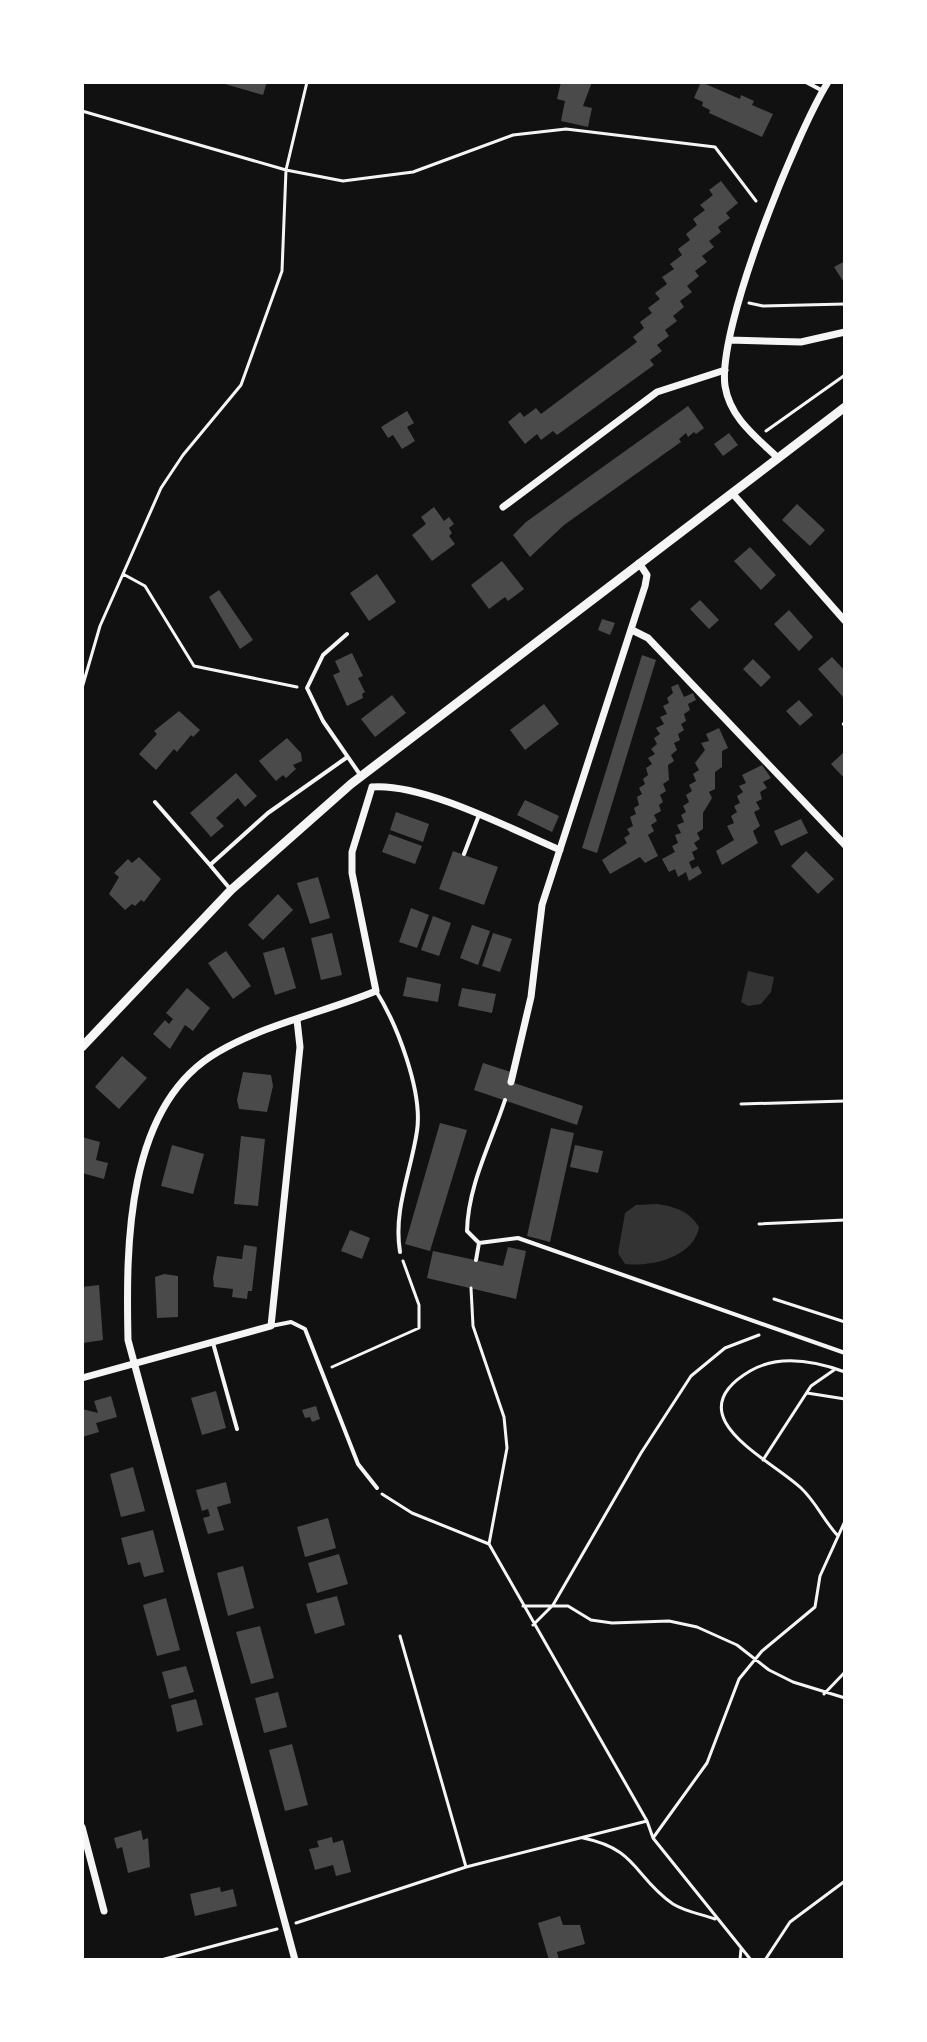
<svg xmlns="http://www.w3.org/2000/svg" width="927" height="2042" font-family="'PT Sans',sans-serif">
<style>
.water{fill:#333}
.building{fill:#4a4a4a}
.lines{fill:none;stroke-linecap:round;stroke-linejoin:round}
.path{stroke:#f5f5f5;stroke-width:3}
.service{stroke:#f5f5f5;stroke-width:4}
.minor{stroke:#f5f5f5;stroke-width:7}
.tertiary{stroke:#f5f5f5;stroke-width:9}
</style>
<rect width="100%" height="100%" fill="#111"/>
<path class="water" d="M748,971L774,977L771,992L761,1004L748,1006L741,1002Z
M657,1204C676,1207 689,1211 699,1227C694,1257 652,1267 625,1264L618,1253L625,1213L636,1205Z"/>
<path class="building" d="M218,82H267L263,95Z
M561,82H592L583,106L592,108L588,127L561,121L565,101L557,99Z
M701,82L740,99L741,95L754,101L752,105L773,114L762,137L709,113L710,110L702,106L703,102L694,98Z
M721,181L738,203L726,213L730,218L718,227L721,232L709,241L714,247L702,256L707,262L695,271L699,276L687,286L692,292L680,301L684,307L673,316L677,321L665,330L669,336L657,345L662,351L650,360L654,365L557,435L553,431L541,440L537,434L525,444L508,422L520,412L524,417L536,408L541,414L637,342L633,337L644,328L640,322L652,313L648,308L660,299L655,293L667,284L662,277L674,269L670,264L682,255L678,249L690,240L686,234L697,225L693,219L705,210L700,205L713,195L709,190Z
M845,261V284L834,267Z
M688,406L704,428L696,434L694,432L688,437L686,433L679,439L681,442L564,525L530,557L513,535L526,522Z
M407,411L414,423L407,427L415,441L402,449L393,435L388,438L381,427Z
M729,433L738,445L723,456L714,444Z
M797,504L825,530L810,546L782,520Z
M434,507L444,521L449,517L454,524L449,528L452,533L449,536L455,544L432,561L412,535L426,524L421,517Z
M750,547L776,575L761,590L734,561Z
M502,561L524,589L508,601L505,597L489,609L471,585Z
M377,574L396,602L369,621L350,593Z
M219,590L253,640L240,649L209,597Z
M700,600L719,620L709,629L690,609Z
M789,610L813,637L799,651L774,624Z
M602,619L615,623L610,635L598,630Z
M352,653L363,676L358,678L365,692L362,694L363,698L347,706L333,675L340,672L335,661Z
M642,655L656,660L597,853L582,848Z
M832,657L845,671L843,697L818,669Z
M753,659L771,677L761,687L743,669Z
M678,684L684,697L693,693L696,700L688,704L690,710L684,714L686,721L681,724L684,730L678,734L680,740L674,743L677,750L671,755L674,761L668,765L669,780L663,784L666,791L660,795L663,802L659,805L661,811L654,815L657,821L651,825L654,831L648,835L658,856L645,863L640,857L610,874L602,860L627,843L624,838L630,834L627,829L633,826L630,817L636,814L634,808L639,805L637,797L642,794L639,788L645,784L643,779L648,775L646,768L652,764L648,758L655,754L651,749L657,744L654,738L660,734L656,728L664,724L660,717L667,714L663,706L669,703L667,698L673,693L671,687Z
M392,695L406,713L375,737L361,719Z
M799,700L813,715L800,726L786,711Z
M544,704L559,724L525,750L510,730Z
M179,711L200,730L193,737L191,735L177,752L174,749L156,770L139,754L157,734L154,731Z
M719,728L728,748L722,751V767L715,772V789L709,792L712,798L703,813V829L697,833L700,839L694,843L698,849L692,852L695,859L689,862L692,869L698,866L702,873L689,881L686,872L678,877L675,869L669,872L662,859L675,852L672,846L678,843L675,835L681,833L677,825L684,822L681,815L686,812L683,806L689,802L686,795L692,791L689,785L696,781L693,774L699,770L695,763L705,750L701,743L709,741L706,734Z
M287,738L301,753L302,761L293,765L296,769L286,778L283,775L276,781L259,761Z
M844,752L845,774L842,776L831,764Z
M762,765L771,778L763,782L767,788L760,792L762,799L756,802L760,809L754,812L760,826L753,831L758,843L722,865L716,851L734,840L727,826L734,823L731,816L737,812L734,806L740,803L737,796L743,792L739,786L746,783L742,775Z
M236,773L257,796L245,807L238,798L216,818L224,826L211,837L190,813Z
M525,800L559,816L552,832L517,815Z
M396,812L429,824L423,842L390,830Z
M801,819L808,833L781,846L774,831Z
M389,834L422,846L415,864L382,852Z
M453,851L498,867L484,905L439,889Z
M806,851L834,879L818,894L791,866Z
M139,857L161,879L144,902L141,900L135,906L132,904L125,910L109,894L119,877L114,873L128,859L132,863Z
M318,877L330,918L310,924L297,883Z
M278,894L293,910L263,940L248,925Z
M411,908L429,915L417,948L399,942Z
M433,916L451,923L439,956L421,950Z
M472,925L490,931L478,965L460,958Z
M332,933L342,975L321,980L311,938Z
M493,933L512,939L500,972L482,966Z
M284,947L296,988L275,995L263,953Z
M226,951L251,986L233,999L208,963Z
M407,977L441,984L438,1002L403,996Z
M187,988L210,1008L193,1031L185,1025L170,1049L153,1034L165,1020L169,1024L173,1019L166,1013Z
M462,988L496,994L492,1013L458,1006Z
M122,1056L147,1078L119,1109L95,1087Z
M483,1063L511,1072L508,1081L583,1106L577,1125L474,1090Z
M243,1072L271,1075L273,1086L267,1112L239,1109L237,1100Z
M440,1123L467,1130L430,1251L405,1244Z
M551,1128L574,1133L550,1242L527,1236Z
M241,1136L265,1139L258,1206L234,1204Z
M82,1137L100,1142L96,1160L108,1163L104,1179L82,1173Z
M172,1145L204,1154L193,1194L161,1186Z
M575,1145L603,1151L598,1173L570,1167Z
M350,1230L370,1238L362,1259L341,1251Z
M244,1245L257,1247L252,1291H248L247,1299L232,1297L233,1289L214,1287L213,1278L217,1256L242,1259Z
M508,1247L526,1251L516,1299L427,1278L433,1251L503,1266Z
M164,1274L178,1276V1317L157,1318L155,1277Z
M99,1285L103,1340L83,1343L82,1287Z
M216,1391L226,1428L202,1435L191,1398Z
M111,1396L117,1417L96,1423L99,1432L82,1437V1409L98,1413L94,1401Z
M316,1406L320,1419L312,1422L310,1417L305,1418L302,1410Z
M133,1467L145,1511L121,1517L110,1474Z
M226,1482L231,1503L217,1507L224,1530L208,1534L203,1518L210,1516L208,1509L202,1511L196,1490Z
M328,1518L336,1548L305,1557L297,1527Z
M153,1530L164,1572L144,1577L140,1562L128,1565L121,1538Z
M339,1554L348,1584L317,1593L308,1563Z
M243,1566L254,1608L228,1616L217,1573Z
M337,1596L345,1625L315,1634L306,1604Z
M166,1598L180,1650L157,1656L143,1605Z
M260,1626L274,1678L251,1684L236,1632Z
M186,1666L194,1692L169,1699L162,1672Z
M278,1692L287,1727L264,1733L255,1698Z
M196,1699L203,1725L177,1732L171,1705Z
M292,1744L308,1805L285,1811L269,1750Z
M141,1830L143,1840L148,1838L150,1867L128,1873L122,1847L117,1849L114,1838Z
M332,1837L333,1843L343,1840L351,1872L336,1876L333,1865L315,1870L309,1849L319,1847L317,1841Z
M220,1887L221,1892L233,1889L237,1906L195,1916L190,1894Z
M560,1916L563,1925H580L585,1944L557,1952L559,1960H549L538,1923Z"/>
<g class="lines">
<path class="path" d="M82,111L286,170L343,181L413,172L513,135L566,129L715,147L756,201
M749,303L763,306L845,304
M766,431L845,375
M123,574L145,586L194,666L297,687
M82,688L100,626L161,488L183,455L241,385L282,271L286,170L307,82
M741,1104L845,1101
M759,1224L845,1220
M471,1288L473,1326L504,1417L507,1448L489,1544
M774,1299L845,1322
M332,1367L419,1328V1305L403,1261
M807,1393L845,1399
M763,1460L811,1386L834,1370
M382,1494L412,1513L489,1544
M838,1536C824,1521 816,1502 801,1488C769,1458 674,1416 750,1371C779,1354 815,1361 845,1372
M489,1544L647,1821L653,1838L751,1960
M523,1606H568L591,1620L612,1623L669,1621L697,1627L737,1645L769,1670L793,1682L845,1698
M533,1625L553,1605L641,1453L691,1376L725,1348L759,1335
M400,1636L466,1867
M824,1694L845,1672
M583,1838C638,1849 634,1877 673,1904C686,1912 701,1914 715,1919
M653,1838L707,1763L739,1679L762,1651L815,1607L820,1576L845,1521
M296,1923L466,1867L647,1821
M161,1960L277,1929
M740,1960L741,1949
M765,1960L790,1922L845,1881"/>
<path class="service" d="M806,82L823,91
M347,634L323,655L307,688L323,721L361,776
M844,724L845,723
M155,802L210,865L268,813L346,758
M464,854L479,815
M210,865L231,890
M376,991C397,1024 423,1092 417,1131C411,1172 393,1210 400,1252
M479,1243L518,1238L845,1353
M476,1260L479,1243L467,1231C468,1185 491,1143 505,1100
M271,1326L291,1322L305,1329L358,1464L377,1488
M213,1343L237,1429"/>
<path class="minor" d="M729,340L801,342L845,332
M778,458C756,437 730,418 725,386C717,328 796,134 828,82
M733,494L845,621
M503,507L657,392L725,370
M632,630L648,638L845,845
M372,787C424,783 511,829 560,850
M511,1082L531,997L542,905L645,586L647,575L639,563
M82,1378L271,1326L300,1047L297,1020
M82,1827L104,1911
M295,1960L128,1340C126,1248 125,1105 218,1052C266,1024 325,1012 376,991L352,873V852L372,787"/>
<path class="tertiary" d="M82,1047L231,890L351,784L845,407"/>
</g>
<rect width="927" height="2042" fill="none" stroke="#ffffff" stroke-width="168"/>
</svg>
